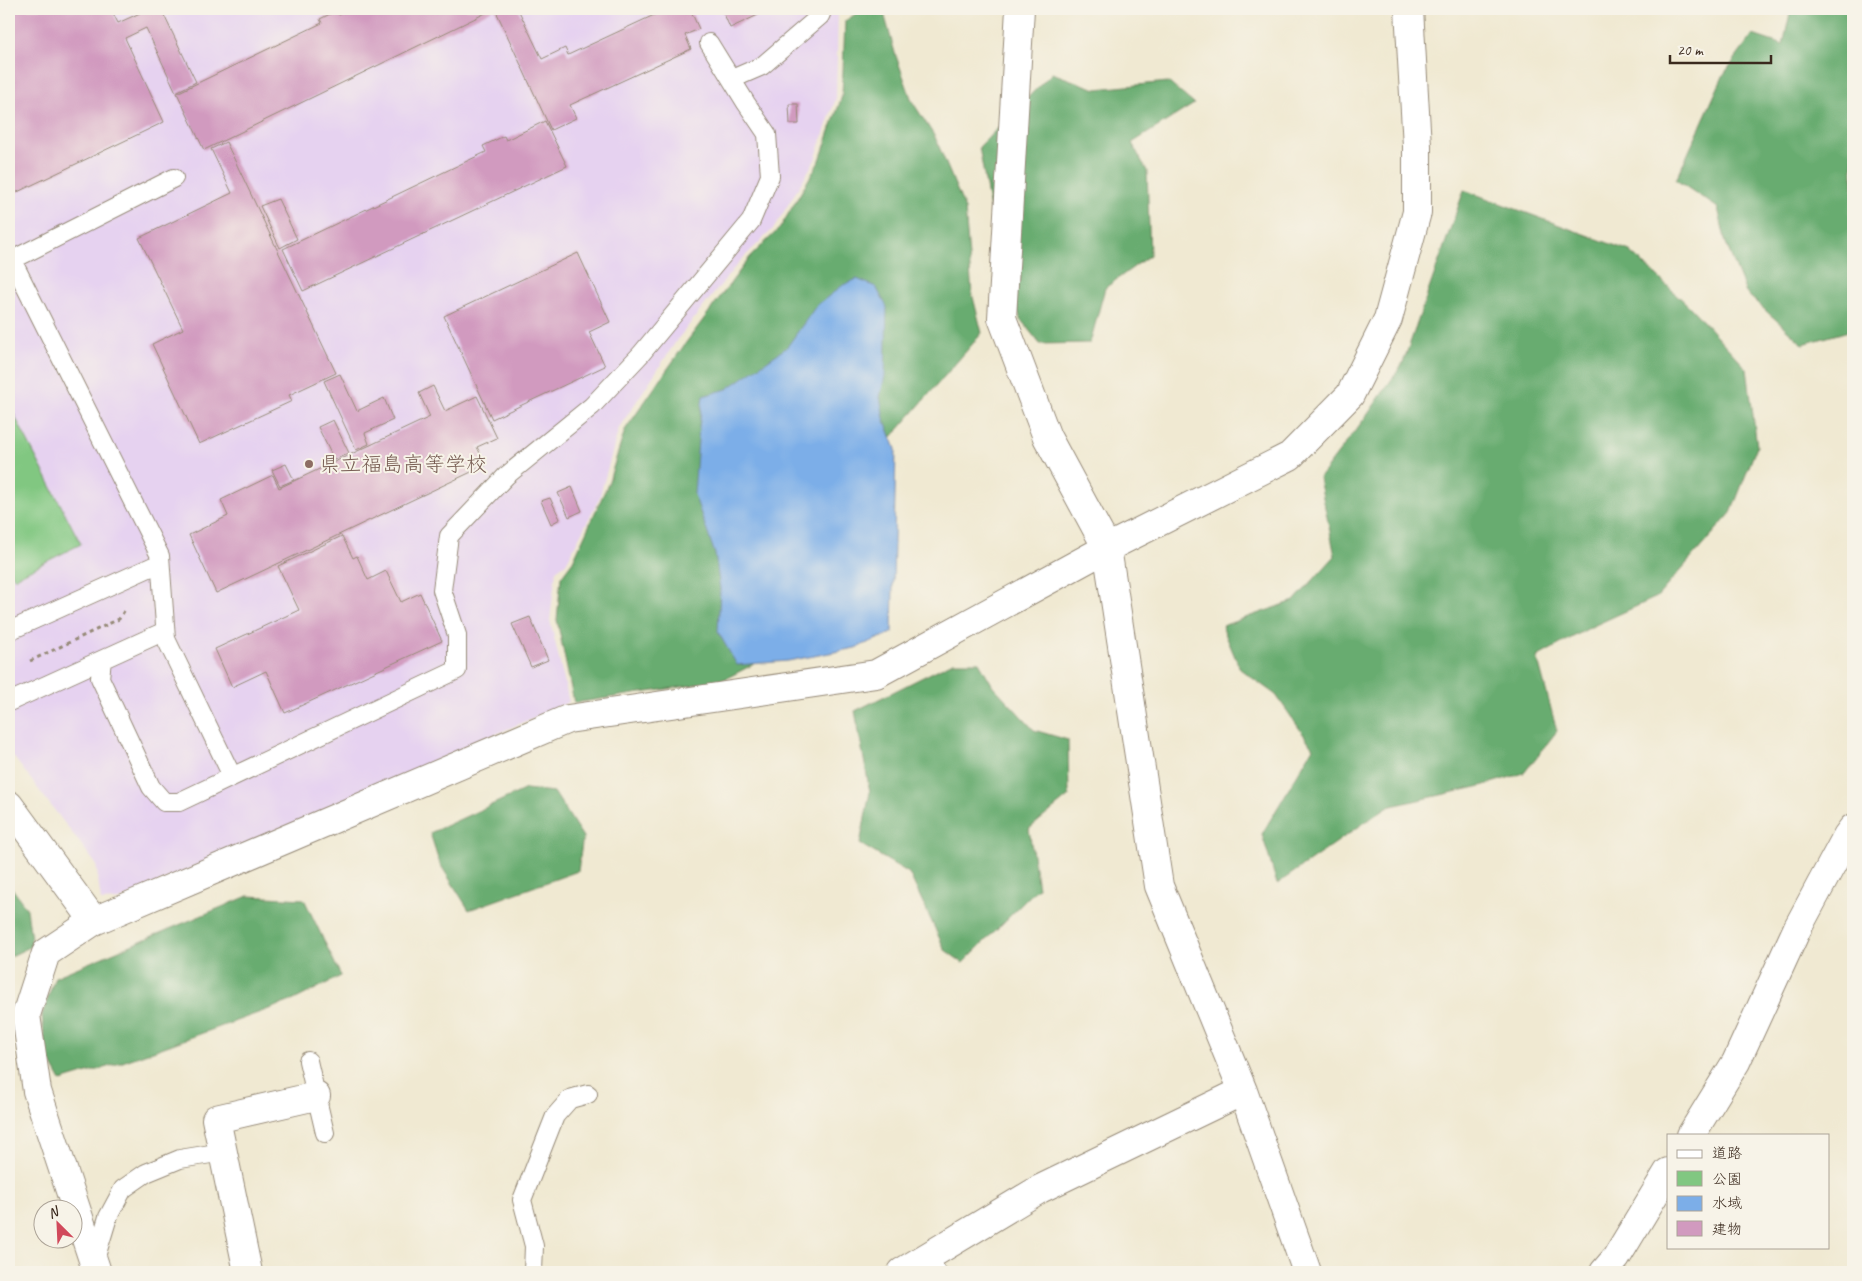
<svg xmlns="http://www.w3.org/2000/svg" width="1862" height="1281" font-family="Caveat,'Klee One',sans-serif">
<style>
.built{fill:#e6d2f0}
.green{fill:#81c781;stroke:#5e7850}
.forest{fill:#68ac6f;stroke:#526b46}
.water{fill:#7caee8;stroke:#5c6c83}
.building{fill:#d19abf}
.lines{fill:none;stroke-linecap:round;stroke-linejoin:round}
.lane-casing{stroke:#968a78;stroke-width:20}
.street-casing{stroke:#968a78;stroke-width:30}
.path{stroke:#968a78;stroke-width:3;stroke-dasharray:4 4;stroke-linecap:butt}
.lane{stroke:#fff;stroke-width:18}
.street{stroke:#fff;stroke-width:28}
.education-dot{fill:#8d6e63;stroke:#f7f3e8;stroke-width:2}
.labels{text-anchor:middle;stroke-width:4;stroke-linejoin:round;paint-order:stroke}
.education-label{font-size:21px;fill:#785e54;stroke:#f7f3e8;text-anchor:start}
</style>
<rect width="100%" height="100%" fill="#f7f3e8"/>
<filter id="ink" filterUnits="userSpaceOnUse"><feTurbulence type="fractalNoise" baseFrequency=".02" numOctaves="2"/><feDisplacementMap in="SourceGraphic" scale="10" xChannelSelector="R" yChannelSelector="G"/><feConvolveMatrix kernelMatrix="1 2 1 2 8 2 1 2 1" color-interpolation-filters="sRGB"/></filter>
<filter id="wash" filterUnits="userSpaceOnUse"><feTurbulence type="fractalNoise" baseFrequency=".0096" numOctaves="4" result="noise"/><feDisplacementMap in="SourceGraphic" scale="20" xChannelSelector="R" yChannelSelector="G"/><feGaussianBlur stdDeviation="1.12" result="paint"/><feColorMatrix in="noise" values="0 0 0 0 0 0 0 0 0 0 0 0 0 0 0 0 0 1.4 0 .05"/><feComposite in="paint" operator="in"/></filter>
<g filter="url(#wash)">
<rect width="100%" height="100%" fill="#f0e9d2"/>
<path class="built" d="M9,9H838L836,98L815,160L774,228L739,262L677,340L619,428L599,499L566,563L556,570L550,620L569,702L120,900L101,901L96,864L9,751Z"/>
<path class="green" d="M9,405L81,544L14,578L9,568Z"/>
<path class="forest" d="M1791,9H1853V326L1852,330L1803,344L1746,293L1726,243L1718,208L1676,180L1724,74L1753,35L1783,45Z
M860,11L884,13L895,53L912,101L935,137L965,209L972,293L982,333L884,446L760,661L721,681L574,703L557,620L561,577L573,561L608,484L625,430L685,344L750,257L780,228L820,160L842,96L845,21Z
M1052,73L1096,89L1168,82L1194,104L1132,143L1147,171L1150,255L1105,288L1090,343L1040,344L1021,320L997,248L979,147Z
M1464,190L1630,251L1690,307L1747,369L1757,446L1731,513L1657,597L1591,627L1537,657L1557,731L1524,773L1481,786L1387,807L1277,884L1262,834L1313,748L1276,695L1240,669L1222,626L1294,601L1335,556L1319,478L1368,414L1403,363Z
M953,662H979L993,686L1034,730L1068,740L1069,796L1029,829L1038,888L963,963L945,950L909,873L860,844L870,792L855,711Z
M526,789L554,792L583,837L578,871L469,910L440,864L430,833Z
M9,884L27,909L32,946L9,957Z
M248,896L304,899L341,976L294,1000L117,1064L61,1081L46,1054L42,1015L55,977Z"/>
<path class="water" d="M857,279L876,287L887,307L885,376L880,397L884,418L896,449L892,633L855,648L788,661L737,665L718,632L720,589L715,554L694,494L699,427L703,396L727,389L787,347L816,306L843,285Z"/>
<g id="blocks">
<path class="building" d="M9,9H111L118,23L140,13L138,9H161L196,82L176,92L146,28L125,38L164,122L9,196Z
M351,9H494L204,150L177,93L322,23L320,19L336,11L339,15Z
M495,9H518L542,59L565,48L568,55L667,9H680L682,13L690,9L699,29L685,35L691,49L570,105L576,118L551,130Z
M722,9H771L730,28Z
M789,104H798L799,124H790Z
M545,121L567,166L303,291L283,249L486,152L483,146L504,136L506,140Z
M226,142L336,373L289,395L292,401L199,444L152,344L183,329L139,238L232,193L211,149Z
M278,199L297,239L280,248L260,206Z
M578,253L610,322L589,332L605,366L492,419L444,316Z
M340,374L357,411L384,398L393,420L365,433L369,444L356,450L324,381Z
M433,386L445,411L477,396L497,438L477,447L486,465L216,593L189,535L228,516L221,500L273,475L279,488L430,417L419,393Z
M333,420L349,453L334,460L318,427Z
M286,464L294,480L280,486L272,470Z
M572,487L582,511L569,517L558,493Z
M550,498L560,519L551,524L541,501Z
M342,536L353,558L357,556L368,580L386,571L401,602L420,593L442,641L285,713L266,671L232,687L215,649L299,610L278,566Z
M530,617L548,660L531,667L512,624Z"/>
</g>
</g>
<g filter="url(#ink)">
<use href="#blocks" fill-opacity="0" stroke="#968a78" stroke-width="1"/>
<g class="lines">
<g class="lane-casing">
<path id="lane" d="M732,79L762,66L820,16L823,9
M174,178L12,260L160,556L166,639L232,776
M9,631L160,563
M102,660L100,678L151,787L164,802H179L457,670V635L442,590L449,536L506,476L592,406L641,354L751,221L770,176L767,134L746,103L709,43
M9,702L165,631
M308,1061L325,1133
M927,1257L937,1272
M94,1263L108,1217L123,1189L146,1173L180,1159L223,1152
M533,1272L534,1246L522,1200L555,1116L570,1099L588,1094"/>
</g>
<g class="street-casing">
<path id="street" d="M1020,9L1002,318L1047,437L1107,548L1159,886L1243,1091L1307,1272
M9,805L94,921
M1691,1135L1736,1062L1797,929L1847,836L1853,828
M97,1272L37,1091L26,1015L46,953L94,921L568,719L876,674L1107,548L1290,456L1350,395L1388,319L1417,212V146L1409,9
M248,1272L216,1119L316,1096
M902,1272L1040,1189L1243,1091
M1604,1272L1616,1258L1668,1172"/>
</g>
<path class="path" d="M30,661L119,619L126,608"/>
<use href="#lane" class="lane"/>
<use href="#street" class="street"/>
</g>
</g>
<circle class="education-dot" cx="309" cy="464" r="5"/>
<g class="labels">
<g class="education-label">
<text x="319" y="471">県立福島高等学校</text>
</g>
</g>
<rect width="1862" height="1281" fill="none" stroke="#f7f3e8" stroke-width="30"/>
<rect x="1667" y="1134" width="162" height="115" fill="#f7f3e8" stroke="#aca397"/>
<rect x="1677" y="1150" width="25" height="8" fill="#ffffff" stroke="#aca397"/>
<text x="1712" y="1158" font-size="15" fill="#3b2a1e">道路</text>
<rect x="1677" y="1171" width="25" height="15" fill="#81c781" stroke="#aca397"/>
<text x="1712" y="1184" font-size="15" fill="#3b2a1e">公園</text>
<rect x="1677" y="1196" width="25" height="15" fill="#7caee8" stroke="#aca397"/>
<text x="1712" y="1208" font-size="15" fill="#3b2a1e">水域</text>
<rect x="1677" y="1221" width="25" height="15" fill="#d19abf" stroke="#aca397"/>
<text x="1712" y="1234" font-size="15" fill="#3b2a1e">建物</text>
<g transform="translate(58 1224) rotate(336)"><circle r="24" fill="#f7f3e8" stroke="#aca397"/>
<path d="M0-4L9 19L0 12L-9 19Z" fill="#d1495b"/>
<text y="-8" font-size="14" font-weight="bold" text-anchor="middle" fill="#3b2a1e">N</text>
</g>
<path d="M1670 55v8h101v-8" fill="none" stroke="#3b2a1e" stroke-width="2.5"/>
<text x="1677" y="55" font-size="15" fill="#3b2a1e" stroke="#f7f3e8" stroke-width="4" paint-order="stroke">20 m</text>
</svg>
